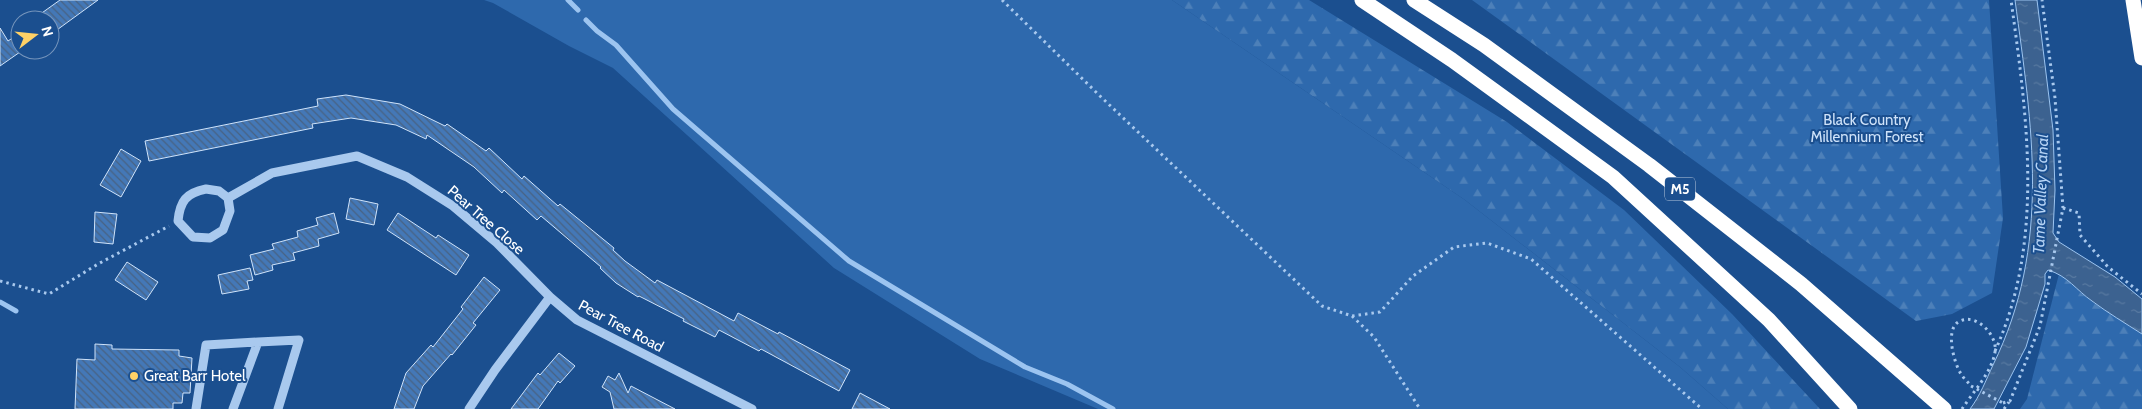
<svg xmlns="http://www.w3.org/2000/svg" width="2142" height="409" font-family="Cabin,sans-serif">
<style>
.green{fill:#2e69ad}
.forest{fill:url(#forest-firs)}
.water{fill:url(#water-ripples);stroke:#9cc4f0}
.lines{fill:none;stroke-linecap:round;stroke-linejoin:round}
.stream{stroke:#9cc4f0;stroke-width:5}
.building{fill:url(#building-back-hatch);stroke:#cfe3fa}
.path{stroke:#a9c9ee;stroke-width:3;stroke-dasharray:2.5 4;stroke-linecap:butt}
.minor{stroke:#a9c9ee;stroke-width:9}
.highway{stroke:#fff;stroke-width:15}
.path-bridge{stroke:#a9c9ee;stroke-width:3;stroke-dasharray:2.5 4;stroke-linecap:butt}
.poi-dot{fill:#ffd166;stroke:#1b4f8f;stroke-width:2}
.labels{text-anchor:middle;stroke-width:4;stroke-linejoin:round;paint-order:stroke}
.shield{fill:#1b4f8f;stroke:#bbcadd;stroke-width:1}
.shield-label{font-size:14px;font-weight:bold;fill:#fff}
.park-label{font-size:15px;fill:#cfe3fa;stroke:#1b4f8f}
.street-label{font-size:15px;fill:#fff;stroke:#1b4f8f}
.poi-label{font-size:15px;fill:#fff;stroke:#1b4f8f;text-anchor:start}
.water-label{font-size:16px;font-style:italic;fill:#b5d3f5;stroke:#1b4f8f}
</style>
<defs>
<pattern id="forest-firs" width="22" height="20" patternUnits="userSpaceOnUse" patternTransform="scale(1.25)"><rect width="22" height="20" fill="#2e69ad"/><path d="M5 1l3.5 6h-7zM16 11l3.5 6h-7z" fill="#4d80b9"/></pattern>
<pattern id="water-ripples" width="26" height="14" patternUnits="userSpaceOnUse" patternTransform="scale(1.25)"><rect width="26" height="14" fill="#3c6290"/><path d="M2 4q2-2 4 0t4 0M15 11q2-2 4 0t4 0" fill="none" stroke="#597aa1"/></pattern>
<pattern id="building-back-hatch" width="6" height="6" patternUnits="userSpaceOnUse" patternTransform="scale(1.25)"><rect width="6" height="6" fill="#4478b7"/><path d="M-1 5l2 2M0 0l6 6M5-1l2 2" fill="none" stroke="#486282"/></pattern>
</defs>
<rect width="100%" height="100%" fill="#1b4f8f"/>
<path class="green" d="M484,0H1172L1465,200L1680,367L1728,409H1098L980,359L834,268L613,68L569,46L493,3Z"/>
<path class="forest" d="M1172,0H1309L1507,122L1624,210L1732,314L1820,409H1728L1680,367L1465,200Z
M1472,0H1989L2003,218L1992,293L1952,314L1916,321Z
M2059,274L2075,285L2080,292L2094,303L2142,334V409H2020L2027,399Z"/>
<path class="water" d="M2015,0H2037L2053,130L2055,190L2053,233L2059,242L2115,277L2142,299V334C2125,323 2108,313 2092,301C2076,290 2068,276 2048,270L2045,274V284L2026,347L1994,409H1970C1980,396 1986,380 1993,365C2052,245 2032,126 2015,0Z"/>
<g class="lines">
<path class="stream" d="M568,0L578,10
M586,20L597,31L616,45L673,109L849,261L1025,367L1067,384L1113,409
M0,302L16,311"/>
</g>
<path class="building" d="M60,0H98L50,35V20H32Z
M0,28L8,41L20,33V52L0,66Z
M346,95L400,104L445,126L447,124L486,151L489,148L522,179L524,176L558,206L560,204L614,248L613,250L625,261L655,283L657,280L734,321L738,313L778,334L779,332L850,370L839,391L761,349L759,351L719,330L715,337L683,321L684,319L639,296L638,297L616,283L600,268L601,267L541,216L537,220L504,190L502,193L474,167L427,135L426,139L396,125L351,118L312,124L313,128L149,161L145,141L318,106L317,99Z
M121,149L141,161L121,197L100,185Z
M350,198L378,204L374,225L346,219Z
M95,212L117,214L113,244L94,242Z
M334,213L339,233L318,239L319,246L293,253L295,260L272,265L273,270L255,275L250,255L274,249L272,244L298,237L297,231L318,225L316,218Z
M398,213L436,238L438,235L469,255L456,275L387,230Z
M127,262L158,282L146,300L115,280Z
M250,268L253,280L247,281L249,289L222,294L218,275Z
M484,277L500,290L473,323L476,325L452,355L451,354L423,386L414,409H394L406,373L431,345L433,347L463,309L461,307Z
M95,344L112,345V349L179,350V356L192,358L190,393H183L182,403H173V409H75L77,359L95,360Z
M559,353L575,366L560,383L558,381L538,409H511L538,373L540,375Z
M619,373L628,393L631,386L675,409H614L610,392L602,387L608,376L615,380Z
M860,393L890,409H852Z"/>
<g class="lines">
<path class="path" d="M1002,0L1101,97L1322,306L1352,316L1380,312L1413,276L1454,247L1487,243L1531,259L1702,409
M2063,208L2079,213L2080,235L2108,267L2142,294
M0,281L49,294L98,264L169,226
M1352,316L1374,337L1420,409
M1995,351C2045,241 2027,116 2011,0
M2003,403L2010,401L2040,326L2063,208L2055,98L2042,0
M1962,409C1973,392 1992,372 1995,352C1998,336 1977,313 1960,321C1944,328 1954,363 1961,374C1964,379 1968,382 1971,386
M2004,409L2009,402"/>
<path class="minor" d="M206,189L219,191L228,198L230,211L223,230L210,238L193,237L178,221C180,201 186,193 206,189Z
M228,198L272,173L357,156L407,177L453,206L497,243L550,297
M196,409L206,345L258,342
M233,409L258,342L299,340L278,409
M469,409L495,370L550,297L577,320L752,409"/>
<path class="highway" d="M1362,0L1452,60L1613,177L1769,320L1850,409
M1414,0L1484,45L1649,165L1801,284L1944,409
M2133,0L2142,58"/>
<path class="path-bridge" d="M1971,386L2003,403"/>
</g>
<circle class="poi-dot" cx="134" cy="376" r="5"/>
<g class="labels">
<rect class="shield" x="1665" y="177.5" width="30" height="23" rx="4"/>
<g class="shield-label">
<text x="1680" y="194">M5</text>
</g>
<g class="park-label">
<text x="1867" y="125">Black Country<tspan x="1867" dy="17">Millennium Forest</tspan></text>
</g>
<g class="street-label">
<text transform="translate(486 220) rotate(41)" y="5">Pear Tree Close</text>
<text transform="translate(621 326) rotate(28)" y="5">Pear Tree Road</text>
</g>
<g class="poi-label">
<text x="144" y="381">Great Barr Hotel</text>
</g>
<g class="water-label">
<text transform="translate(2040 194) rotate(-88)" y="6">Tame Valley Canal</text>
</g>
</g>
<g transform="translate(35 35) rotate(74)"><circle r="24" fill="#1b4f8f" stroke="#7695bc"/>
<path d="M0-4L9 19L0 12L-9 19Z" fill="#ffd166"/>
<text y="-8" font-size="14" font-weight="bold" text-anchor="middle" fill="#ffffff">N</text>
</g>
</svg>
